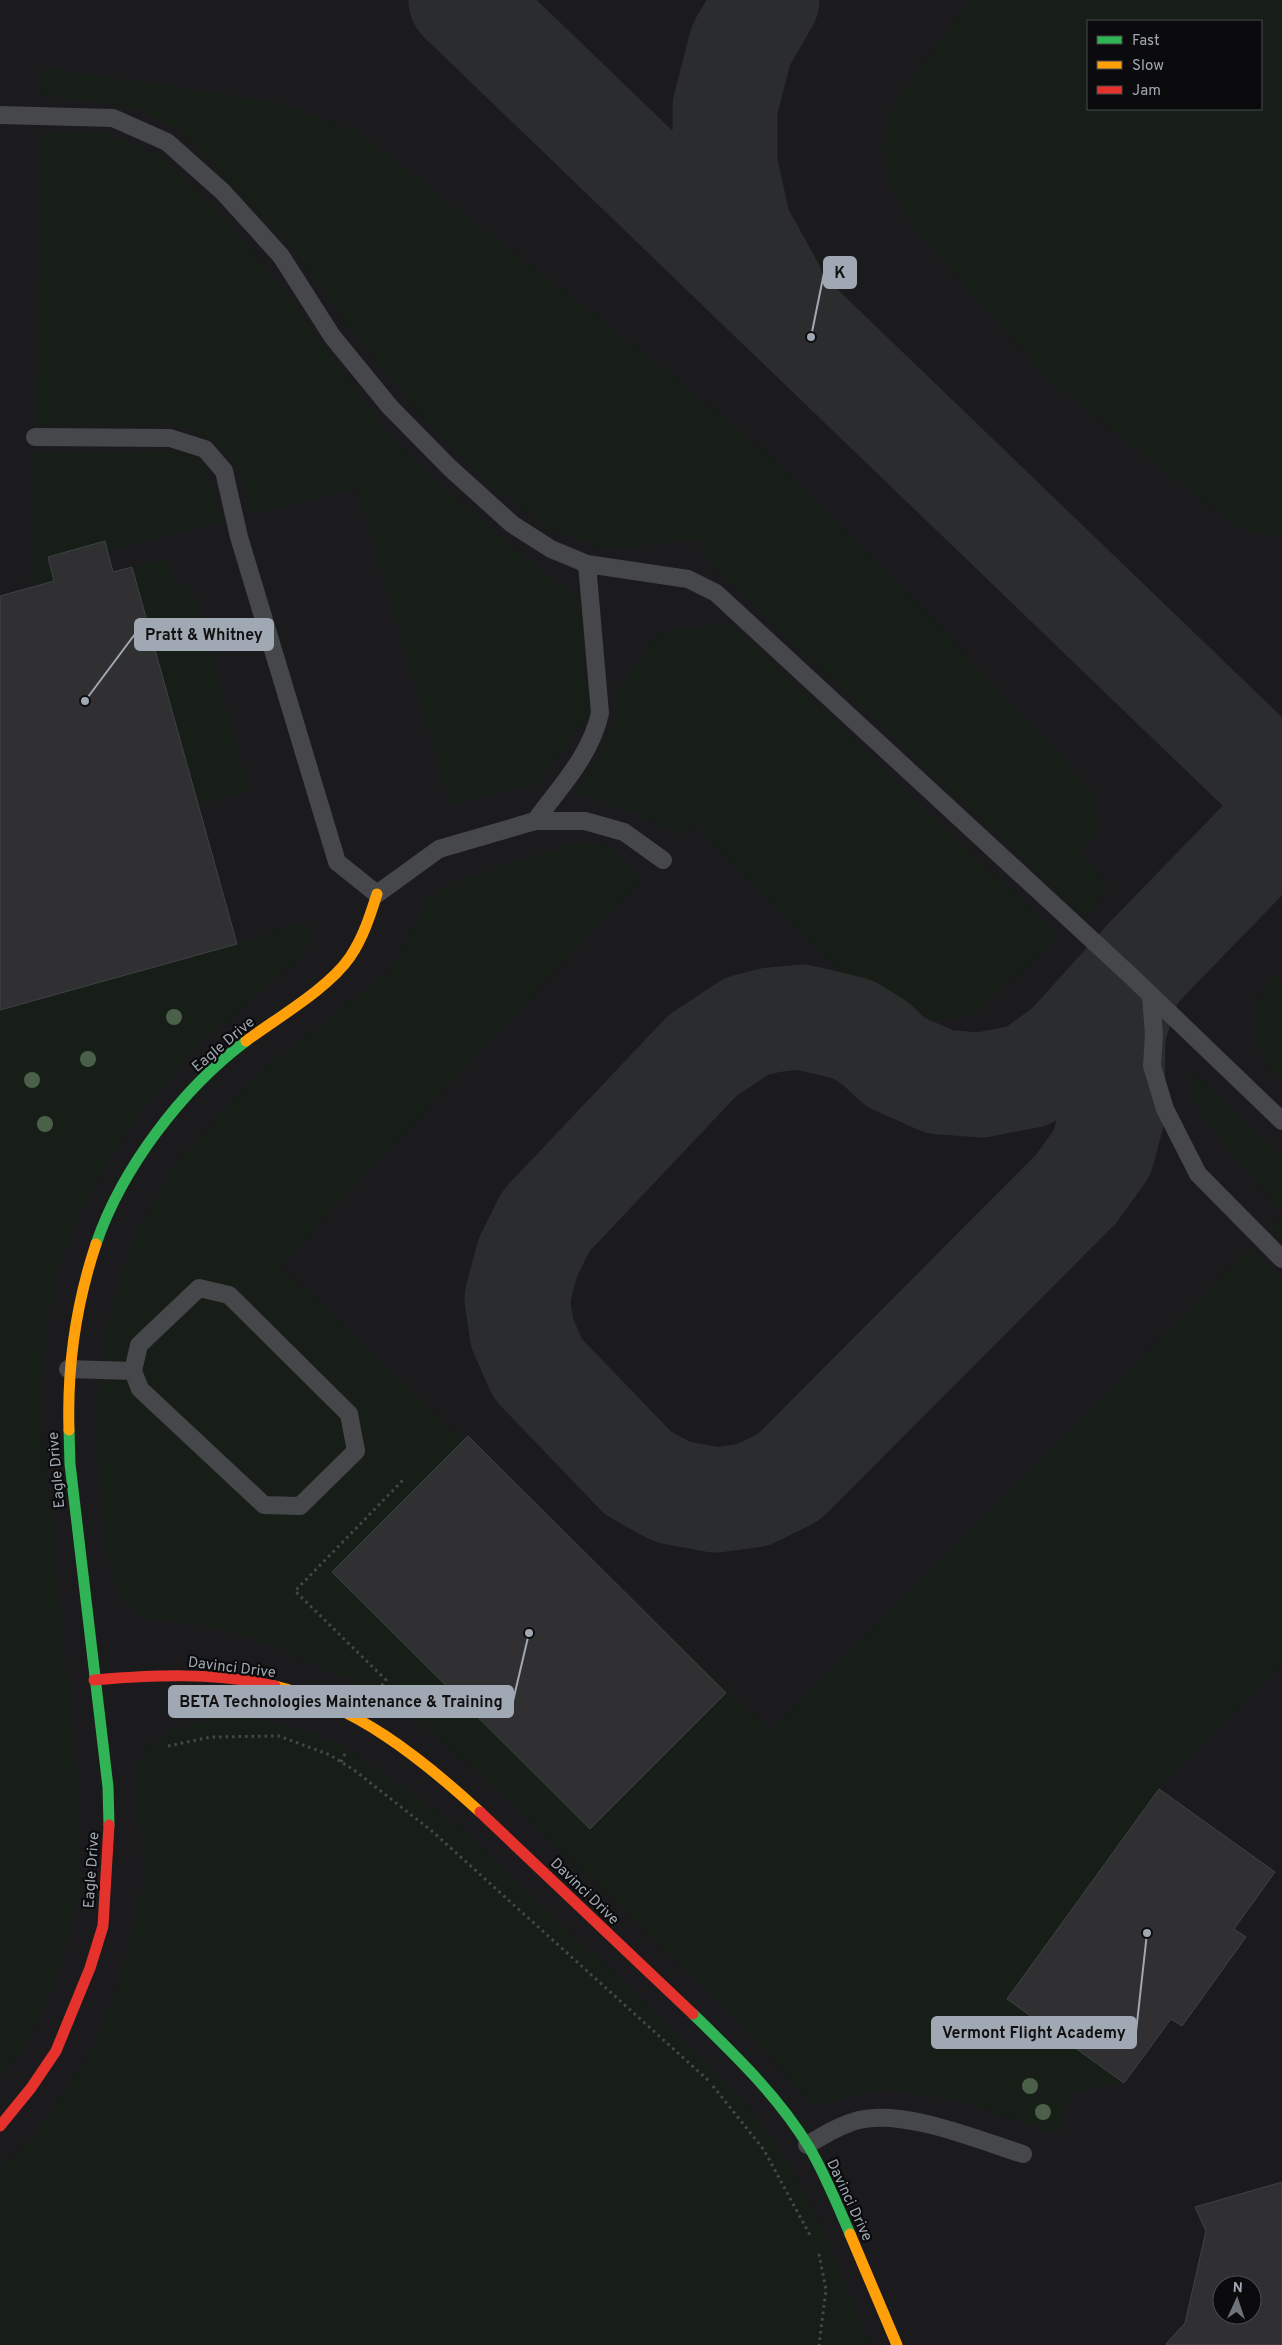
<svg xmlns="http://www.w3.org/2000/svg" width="1282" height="2345" font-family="Overpass,sans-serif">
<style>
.built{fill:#1b1b1d;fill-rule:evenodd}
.green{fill:#171e17;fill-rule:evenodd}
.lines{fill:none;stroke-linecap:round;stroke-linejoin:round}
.taxiway{stroke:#2b2c2d;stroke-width:105}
.building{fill:#303032;stroke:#3f4245;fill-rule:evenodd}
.path{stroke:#46484c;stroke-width:3;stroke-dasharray:2.5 4;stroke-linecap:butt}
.lane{stroke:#45474a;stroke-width:18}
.fast{stroke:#30b455;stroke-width:11}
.slow{stroke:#ff9f0a;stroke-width:11}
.jam{stroke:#e5322d;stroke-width:11}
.tree{fill:#4a6049}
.labels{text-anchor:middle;stroke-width:4.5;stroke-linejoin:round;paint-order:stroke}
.street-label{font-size:15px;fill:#a0a9b3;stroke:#0b0b0d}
.leader{fill:none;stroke:#a0a9b3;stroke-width:2}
.callout-dot{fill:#a0a9b3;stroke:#0b0b0d;stroke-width:2}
.callout{fill:#a0a9b3;stroke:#a0a9b3;stroke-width:2}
.callout-label{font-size:16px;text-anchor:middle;font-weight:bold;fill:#111}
</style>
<rect width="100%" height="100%" fill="#111"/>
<path class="built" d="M0,0H1282V2345H705L0,2257ZM1088,21H1261V109H1088ZM1222,2285H1252V2315H1222Z"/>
<path class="green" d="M971,0H1282V537L1265,536L1235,526L1049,380L913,227L893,192L882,147L894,103ZM1088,21H1261V109H1088Z
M41,67L282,103L358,132L664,369L777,462L936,623L1090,788L1100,824L1080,853L1109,887L1086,918L715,570L696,540L605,549L549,529L490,485L426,421L364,347L285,239L181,132L131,107L40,95Z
M42,132H101L160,155L223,216L289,297L382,426L423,470L540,570L579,596L589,714L538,784L450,805L357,488L251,514L240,472L214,441L176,425H35Z
M170,451L191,456L206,468L222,521L107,551L54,581L30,587L34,453Z
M168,558L176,587L191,583L250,791L199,805L132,567Z
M730,622L1058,936L976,1013L945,1019H919L888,1010L863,993L693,824L683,836L636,813L574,792L598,757L618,713V688L660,633Z
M594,842L612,849L642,878L280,1266L771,1731L1249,1249L1282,1282V1664L1159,1789L1008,1999L1124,2083L1073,2091L1058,2134L966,2103L886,2089L851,2095L830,2105L810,2101L735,2019L535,1825L435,1734L353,1681L257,1640L189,1623L147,1619L125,1605L112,1581L101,1513L96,1407L109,1317L134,1236L179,1158L272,1062L392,969L429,896L464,878L574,843Z
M305,921C311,935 310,943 302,956L201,1043L135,1118L79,1213L55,1279L44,1351L41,1419L77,1776L81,1888L58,1975L31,2036L0,2079V1010L237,944Z
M1272,973L1282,982V1081C1261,1062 1251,1038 1256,1009C1258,997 1267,984 1272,973Z
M1191,1071L1282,1156V1213L1203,1118L1192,1095Z
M1282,1214V1242L1268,1229Z
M249,1718L304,1731L343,1746L460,1827L712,2067L762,2124L791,2166L816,2214L870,2345H0V2167L33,2137L90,2055L121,1976L144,1877L136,1770L147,1747L175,1729L210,1719Z"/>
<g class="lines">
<path class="taxiway" d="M461,0L1282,790
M767,0L741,45L725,107V165L739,228L772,288
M1131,976L1113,1032L1112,1116L1102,1153L1076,1189L789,1477L753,1495L716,1500L672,1492L638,1473L538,1369L522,1333L517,1298L528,1257L546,1221L702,1056L747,1026L771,1020L802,1017L852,1029L875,1043L895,1062L940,1082L981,1085L1028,1076L1067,1048L1148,958L1282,820"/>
</g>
<path class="building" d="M105,541L113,572L132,567L237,944L0,1010V596L54,581L48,557Z
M468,1436L726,1693L590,1829L332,1572Z
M1159,1789L1275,1872L1234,1929L1246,1937L1182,2026L1171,2019L1124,2083L1007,1999Z
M1282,2182V2345H1167L1166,2344L1185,2323L1206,2231L1195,2207ZM1222,2285H1252V2315H1222Z"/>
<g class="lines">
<path class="path" d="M378,1691L386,1680L295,1591L404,1479
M168,1746L211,1737L279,1736L330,1755L354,1770L433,1832L709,2081
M341,1762L346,1752
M713,2086L764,2150L811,2237
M819,2254L826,2290L819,2345"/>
<path class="lane" d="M0,115L113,118L167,142L223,192L281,256L332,336L390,407L450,468L512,524L551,549L587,564L688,579L716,593L1131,976L1282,1121
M35,437L170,438L205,449L224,471L239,537L337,862L377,894L439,849L535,821H585L624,832L663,860
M535,821C560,787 591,755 600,713L587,564
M1151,997L1154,1034L1152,1066L1165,1109L1198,1174L1282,1259
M68,1369L133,1371L140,1389L264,1505L300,1506L356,1451L349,1414L229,1295L199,1288L139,1345L133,1371
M807,2145C824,2135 840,2125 859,2120C905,2109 978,2140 1023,2154"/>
<path class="fast" d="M96,1244C122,1168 182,1089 246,1041
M69,1430L70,1464L108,1787L109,1825
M693,2014C735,2055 778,2096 809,2147C825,2174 837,2204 850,2234"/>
<path class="slow" d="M246,1041C277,1018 329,988 350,957C363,938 370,916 377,894
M69,1430C67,1366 76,1304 96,1244
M275,1686C355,1705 421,1758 480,1812
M850,2234L897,2345"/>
<path class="jam" d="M94,1680C154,1675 215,1672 275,1686
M480,1812L693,2014
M0,2126L31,2088L56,2051L90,1968L103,1926L109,1825"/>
</g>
<g class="tree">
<circle cx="174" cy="1017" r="8"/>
<circle cx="88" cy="1059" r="8"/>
<circle cx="32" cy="1080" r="8"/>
<circle cx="45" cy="1124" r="8"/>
<circle cx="1030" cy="2086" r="8"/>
<circle cx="1043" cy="2112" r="8"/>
</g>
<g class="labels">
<g class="street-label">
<text transform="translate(223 1044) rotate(-40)" y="5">Eagle Drive</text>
<text transform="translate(56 1470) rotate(-95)" y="5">Eagle Drive</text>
<text transform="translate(232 1667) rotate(7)" y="5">Davinci Drive</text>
<text transform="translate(91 1870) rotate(-86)" y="5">Eagle Drive</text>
<text transform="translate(585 1891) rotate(44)" y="5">Davinci Drive</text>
<text transform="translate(850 2200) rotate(65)" y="5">Davinci Drive</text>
</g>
</g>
<path class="leader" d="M811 337L824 273M85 701L135 634M529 1633L513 1701M1147 1933L1136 2032"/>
<g class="callout-dot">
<circle cx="811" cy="337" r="5"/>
<circle cx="85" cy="701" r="5"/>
<circle cx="529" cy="1633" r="5"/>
<circle cx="1147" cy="1933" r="5"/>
</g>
<g class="callout">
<rect x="824" y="257" width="32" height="31" rx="5"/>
<rect x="135" y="619" width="138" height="31" rx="5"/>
<rect x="169" y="1686" width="344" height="31" rx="5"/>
<rect x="932" y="2017" width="204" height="31" rx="5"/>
</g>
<g class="callout-label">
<text x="840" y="278">K</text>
<text x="204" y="640">Pratt &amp; Whitney</text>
<text x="341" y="1707">BETA Technologies Maintenance &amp; Training</text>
<text x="1034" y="2038">Vermont Flight Academy</text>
</g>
<rect x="1087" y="20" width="175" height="90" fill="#0b0b0d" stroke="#474a4f"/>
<rect x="1097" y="36" width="25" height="8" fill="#30b455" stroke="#474a4f"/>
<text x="1132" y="45" font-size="15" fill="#a0a9b3">Fast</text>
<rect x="1097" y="61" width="25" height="8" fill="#ff9f0a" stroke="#474a4f"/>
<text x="1132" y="70" font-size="15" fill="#a0a9b3">Slow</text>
<rect x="1097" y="86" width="25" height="8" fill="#e5322d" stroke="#474a4f"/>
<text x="1132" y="95" font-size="15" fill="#a0a9b3">Jam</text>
<g transform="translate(1237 2300) rotate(3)"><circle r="24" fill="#0b0b0d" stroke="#474a4f"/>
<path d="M0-4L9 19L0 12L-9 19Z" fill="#6e747a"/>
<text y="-8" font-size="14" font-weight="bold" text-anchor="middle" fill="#a0a9b3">N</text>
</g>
</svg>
